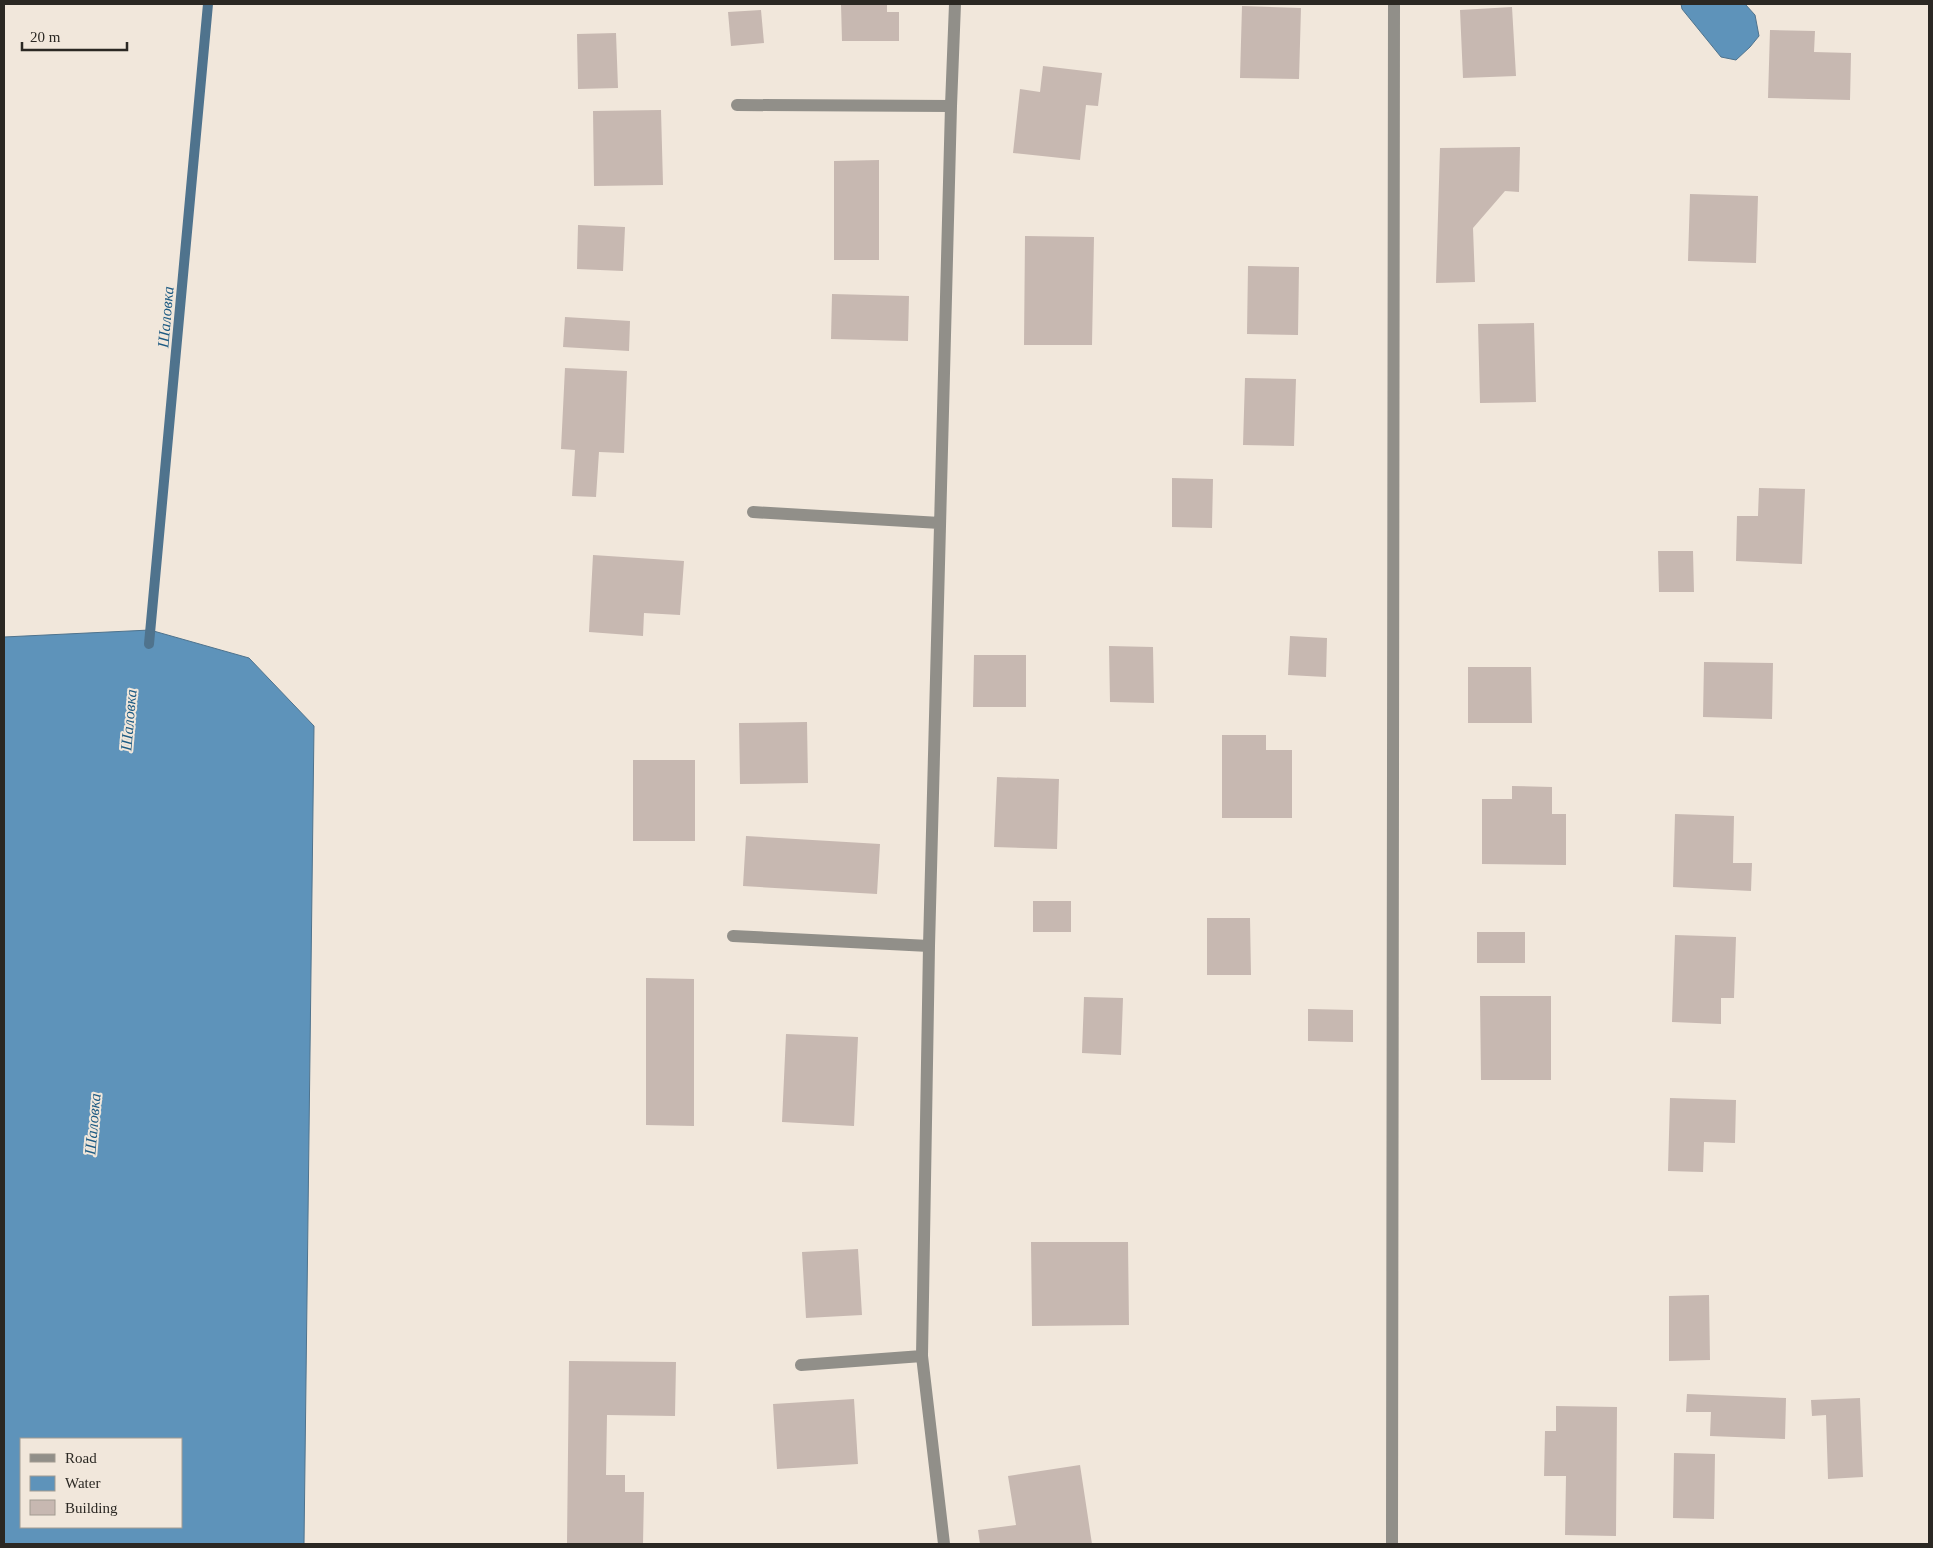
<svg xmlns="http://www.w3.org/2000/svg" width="1933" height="1548" font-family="Georgia,serif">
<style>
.water{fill:#5e93ba;stroke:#4f738d;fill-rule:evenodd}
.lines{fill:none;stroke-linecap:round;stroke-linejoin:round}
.stream{stroke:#4f738d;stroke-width:10}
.building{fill:#c7b8b1}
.minor{stroke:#918f89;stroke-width:12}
.labels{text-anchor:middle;stroke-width:4;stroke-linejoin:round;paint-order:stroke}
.water-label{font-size:16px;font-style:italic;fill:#1e5b83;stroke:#f1e7db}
</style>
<rect width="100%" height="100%" fill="#f1e7db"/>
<path class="water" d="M1681,4H1745L1755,15L1759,36L1750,47L1736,60L1721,57L1682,9Z
M150,630L249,658L314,726L304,1544H4V637ZM21,1439H181V1527H21Z"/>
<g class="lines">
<path class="stream" d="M149,644L208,4"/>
</g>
<path class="building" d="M841,4H887V12H899V41H842Z
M1242,6L1301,8L1299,79L1240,78Z
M1512,7L1516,76L1463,78L1460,10Z
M761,10L764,43L731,46L728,12Z
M1770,30L1815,31L1814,52L1851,53L1850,100L1768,98Z
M616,33L618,88L578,89L577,34Z
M1043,66L1102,73L1098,106L1086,105L1080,160L1013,153L1020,89L1040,92Z
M661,110L663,185L594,186L593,111Z
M1520,147L1519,192L1505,191L1473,228L1475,282L1436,283L1440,148Z
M879,160V260H834V161Z
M1690,194L1758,196L1756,263L1688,261Z
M578,225L625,227L623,271L577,269Z
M1025,236L1094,237L1092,345H1024Z
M1248,266L1299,267L1298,335L1247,334Z
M832,294L909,296L908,341L831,339Z
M565,317L630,321L629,351L563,347Z
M1534,323L1536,402L1480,403L1478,324Z
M565,368L627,371L624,453L599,452L596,497L572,496L575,450L561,449Z
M1245,378L1296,379L1294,446L1243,445Z
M1172,478L1213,479L1212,528L1172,527Z
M1759,488L1805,489L1802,564L1736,561L1737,516H1758Z
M1658,551H1693L1694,592H1659Z
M593,555L684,561L680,615L644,613L643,636L589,632Z
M1290,636L1327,638L1326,677L1288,675Z
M1109,646L1153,647L1154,703L1110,702Z
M974,655H1026V707H973Z
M1704,662L1773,663L1772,719L1703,717Z
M1468,667H1531L1532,723H1468Z
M807,722L808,783L740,784L739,723Z
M1222,735H1266V750H1292V818H1222Z
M633,760H695V841H633Z
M997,777L1059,779L1057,849L994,847Z
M1512,786L1552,787V814H1566V865L1482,864V799H1512Z
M1675,814L1734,816L1733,863H1752L1751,891L1673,887Z
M746,836L880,844L877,894L743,886Z
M1033,901H1071V932H1033Z
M1207,918H1250L1251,975H1207Z
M1477,932H1525V963H1477Z
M1675,935L1736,937L1734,998H1721V1024L1672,1022Z
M646,978L694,979V1126L646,1125Z
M1480,996H1551V1080H1481Z
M1084,997L1123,998L1121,1055L1082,1053Z
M1308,1009L1353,1010V1042L1308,1041Z
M786,1034L858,1037L854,1126L782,1122Z
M1670,1098L1736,1100L1735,1143L1704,1142L1703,1172L1668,1171Z
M1031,1242H1128L1129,1325L1032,1326Z
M858,1249L862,1315L806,1318L802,1252Z
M1709,1295L1710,1360L1669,1361V1296Z
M569,1361L676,1362L675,1416L607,1415L606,1475H625V1492H644L643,1544H567Z
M1687,1394L1786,1398L1785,1439L1710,1436L1711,1412H1686Z
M1860,1398L1863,1477L1828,1479L1826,1415L1812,1416L1811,1400Z
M854,1399L858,1464L777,1469L773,1404Z
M1556,1406L1617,1407L1616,1536L1565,1535L1566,1476H1544L1545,1431H1556Z
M1674,1453L1715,1454L1714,1519L1673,1518Z
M1080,1465L1092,1544H980L978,1530L1016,1525L1008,1476Z"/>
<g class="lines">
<path class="minor" d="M737,105L951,106
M753,512L940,523
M733,936L929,946
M801,1365L922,1356
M944,1544L922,1356L929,946L951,106L955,4
M1392,1544L1394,4"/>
</g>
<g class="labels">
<g class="water-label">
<text transform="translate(165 317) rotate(-85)" y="6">Шаловка</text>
<text transform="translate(128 720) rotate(-85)" y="6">Шаловка</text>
<text transform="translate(92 1124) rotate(-85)" y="6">Шаловка</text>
</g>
</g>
<rect width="1933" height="1548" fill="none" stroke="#2b2823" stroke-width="10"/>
<rect x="20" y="1438" width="162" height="90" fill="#f1e7db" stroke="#a29b91"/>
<rect x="30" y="1454" width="25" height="8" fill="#918f89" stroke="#a29b91"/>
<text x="65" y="1463" font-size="15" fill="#2b2823">Road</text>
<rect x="30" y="1476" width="25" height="15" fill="#5e93ba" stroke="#a29b91"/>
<text x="65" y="1488" font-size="15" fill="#2b2823">Water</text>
<rect x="30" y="1500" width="25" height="15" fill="#c7b8b1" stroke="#a29b91"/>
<text x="65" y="1513" font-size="15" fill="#2b2823">Building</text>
<path d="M22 42v8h105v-8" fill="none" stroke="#2b2823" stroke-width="2.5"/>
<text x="30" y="42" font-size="15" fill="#2b2823" stroke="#f1e7db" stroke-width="4" paint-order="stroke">20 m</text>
</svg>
